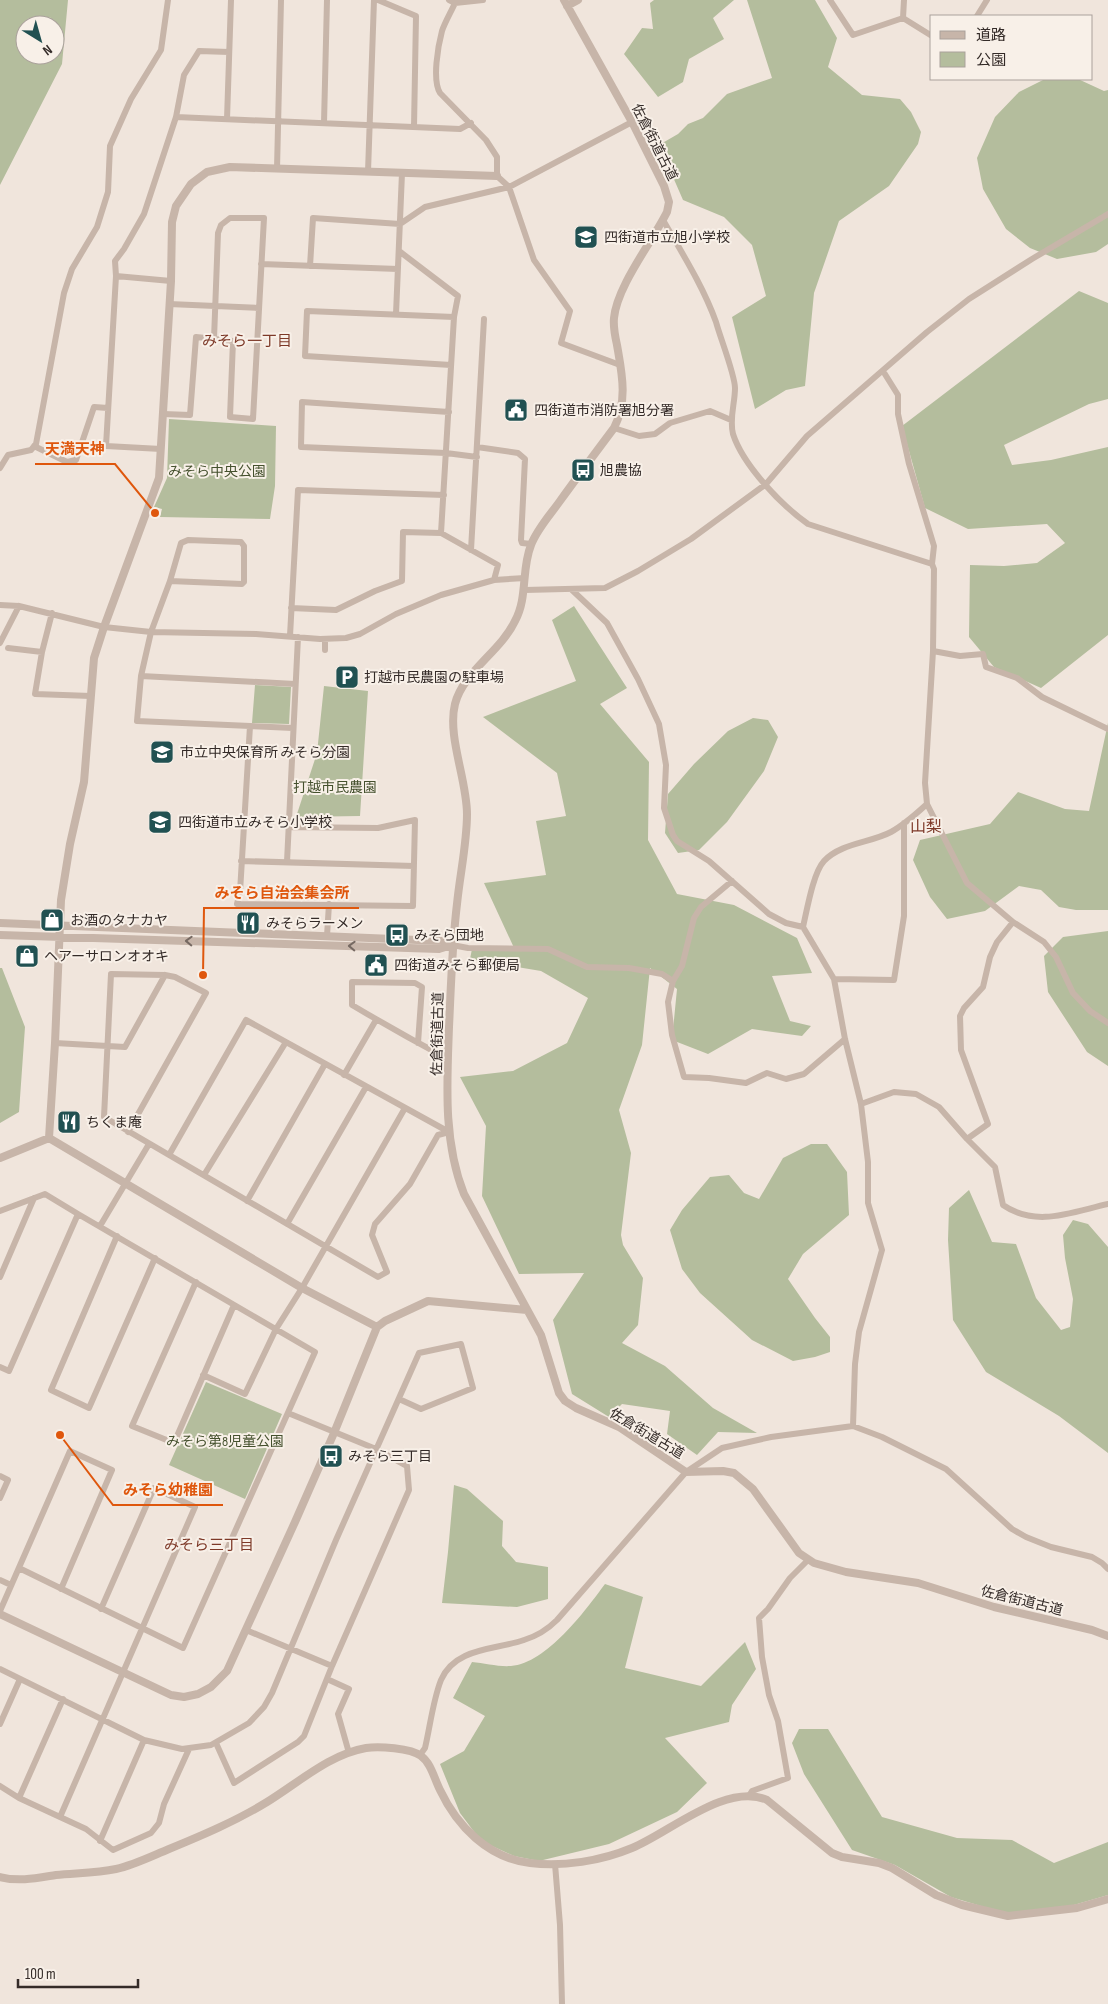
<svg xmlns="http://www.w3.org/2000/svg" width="1108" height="2004" font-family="'Sofia Sans Condensed','Noto Sans JP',sans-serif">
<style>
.green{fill:#b4bd9d;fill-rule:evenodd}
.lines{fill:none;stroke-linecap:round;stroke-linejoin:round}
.minor{stroke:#c7b5a9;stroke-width:6}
.tertiary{stroke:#c7b5a9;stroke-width:8}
.oneway{stroke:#766962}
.labels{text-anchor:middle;stroke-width:4;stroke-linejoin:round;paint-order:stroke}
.street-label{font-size:14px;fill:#342b28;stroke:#f8f0e8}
.poi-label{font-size:14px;fill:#342b28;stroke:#f8f0e8;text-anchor:start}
.park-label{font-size:14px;fill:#45512e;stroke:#f8f0e8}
.neighbourhood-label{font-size:15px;fill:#7d3928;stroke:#f8f0e8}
.quarter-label{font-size:16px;fill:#7d3928;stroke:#f8f0e8}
.leader{fill:none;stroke:#df570d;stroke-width:2}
.callout-dot{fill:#df570d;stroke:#f8f0e8;stroke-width:2}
.callout-label{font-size:15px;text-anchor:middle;font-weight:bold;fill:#df570d;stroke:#f8f0e8;stroke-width:4;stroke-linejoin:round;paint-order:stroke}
</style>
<rect width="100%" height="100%" fill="#f0e5dc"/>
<path class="green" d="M0,0H68L62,64L0,185ZM25,25H55V55H25Z
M654,0H734L713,18L724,39L689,59L683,82L658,97L624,54L642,28L653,29L650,3Z
M747,0H815L837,38L828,67L862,95L900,99L911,112L921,132L918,144L889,186L839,221L814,293L805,386L786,390L755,409L732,317L766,296L752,245L724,217L683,200L659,145L678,134L688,124L703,118L727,94L772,78Z
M1045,79H1078L1104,91L1108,90V244L1096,252L1057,259L1030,248L1006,229L983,189L977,158L995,117L1019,92Z
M1079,291L1108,303V399L1089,404L1004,445L1012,465L1051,460L1108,447V635L1041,688L994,667L969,637L970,565L1004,566L1037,563L1065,543L1047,524L968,529L925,508L902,426Z
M169,419L276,426L275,486L270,519L160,517L162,509L154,507L167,478Z
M574,606L627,688L600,704L649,762L648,840L677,894L734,905L797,938L812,973L772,976L790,1021L811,1026L802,1036L752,1029L708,1054L672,1040L677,989L650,968L642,1045L619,1110L631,1153L621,1235L623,1245L643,1278L638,1325L622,1343L665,1366L713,1408L757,1433L718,1432L697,1455L667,1434L670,1411L622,1404L609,1417L572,1394L553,1320L584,1273L519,1274L482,1196L486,1126L460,1077L513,1071L567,1043L588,998L541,971L470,959L472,949L515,950L484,883L546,875L536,821L566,816L557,773L483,717L576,681L552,620Z
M255,685L291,687L289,724L252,723Z
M324,686L368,691L360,816L296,817L317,753Z
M753,718L768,720L778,737L764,771L727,822L699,850L678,853L665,833L668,794L694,764L728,731Z
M1108,723V910H1076L1059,907L1041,890L1019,886L985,911L947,919L930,897L913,860L920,840L990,824L1018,792L1065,809L1089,811Z
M1108,931V1066L1087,1052L1048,992L1044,956L1063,937Z
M0,968H2L25,1027L19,1112L0,1123Z
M811,1144H827L847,1172L849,1215L803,1254L788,1279L815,1318L830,1337V1352L815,1357L793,1361L752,1340L700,1293L682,1269L670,1230L682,1210L710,1177L729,1175L744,1193L759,1199L783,1158Z
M969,1190L992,1242L1016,1244L1036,1298L1061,1330L1070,1327L1073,1299L1065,1258L1063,1235L1073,1220L1088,1224L1108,1247V1453L1059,1416L986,1372L953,1320L948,1240L949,1208Z
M206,1382L282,1414L245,1499L169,1465Z
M454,1485L467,1489L503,1521L502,1546L516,1562L548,1567V1599L517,1607L442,1603L448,1552Z
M605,1584L643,1597L625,1668L701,1686L745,1642L756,1669L732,1705L729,1722L665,1738L707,1783L677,1812L609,1844L539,1861L514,1856L490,1845L478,1837L460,1813L440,1764L464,1751L485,1716L453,1698L472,1662C484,1663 499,1667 511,1666C547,1663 585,1611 605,1584Z
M799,1729H828L882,1817L957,1838L1012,1840L1054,1863L1108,1842V1895L1067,1907L1004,1913L951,1897L895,1865L852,1850L804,1774L792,1743Z"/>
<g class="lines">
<path class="minor" d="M378,0L416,16L414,127
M449,0L455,3L483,0
M830,0L853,35L903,18L932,36
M455,3C451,12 445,22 442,31C438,46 432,80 440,93L486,140L497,157V176L509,187L534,260L570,311L561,343L620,365
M977,16L987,0
M903,18L904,0
M176,117L460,129L471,123
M227,119L231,0
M324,123L327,0
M277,169L281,0
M368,172L374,0
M663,220C682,253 703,286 716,322C720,337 735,375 735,388C735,404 729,418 733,434C743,465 781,505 808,524L932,564
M399,251L458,296L454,317L441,533
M261,264L398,269
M310,266L313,218L400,224L425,207L509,187L632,122
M116,276L171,281
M169,304L259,308
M396,314L402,173
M451,365L305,356L307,311L454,317
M883,371L898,395V414L909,464L934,546L932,564L934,569L933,651L925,783L927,804L967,883L1013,922L1044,942L1056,957L1073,993L1090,1011L1108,1023
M449,412L302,402L301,447L446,453L477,457
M163,414L190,415L196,337L233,341L230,417L253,419L264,218H230L221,225L218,233L214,339
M614,428L639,436L655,434L670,423L710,411L731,420
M34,446L67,462L76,460L94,407L108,408
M477,447L518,453L525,459L521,540L522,543L531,544
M161,449L106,446L116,276L115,261L124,249L144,214L176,117L184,75L199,51L229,52
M0,468L8,455L31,450L36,444L64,293L72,269L97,227L108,192L110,146L131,99L161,50L168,0
M471,550L484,319
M170,581L242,584L244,582V546L241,542L188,540L181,543L170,581L151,632L256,634L320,639L346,638L360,634L396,614L441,595L494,580L525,578
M525,590L605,588L638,571L691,539L766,484L807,436L927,332L969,299L1032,259L1108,214
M572,590L607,623L638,679L659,724L666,765L664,808L673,835L677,841L709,861L769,914L786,923L803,927
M0,605L19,606L104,627L151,632L141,676L137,721L293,728
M291,608L336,610L375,591L402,581L403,532L441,533L498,565L494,580
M52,613L42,652L35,694L91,696
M290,636L298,490L444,495
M0,643L19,606
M8,648L42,652
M325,650V639
M933,651L960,656L983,654L986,667L1017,678L1042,697L1108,729
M141,676L295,684
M250,726L240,892L237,904L413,906L415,820L378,828L288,827
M241,861L414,866
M287,862L298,637
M732,881L701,907L694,918L682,966L673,981L668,1002L672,1035L684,1077L709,1078L746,1083L767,1073L786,1079L804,1074L845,1039
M327,936L329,904
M452,945L468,948L548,949L587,967L629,968L662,974L673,981
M834,979L894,980L904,916V823
M55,1043L125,1047L165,975
M418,1043L422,987L415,983L352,982V1005C384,1024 416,1042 448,1059
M344,1075L376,1020
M861,1104L894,1092L916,1094L939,1107L967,1139L995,1167L1003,1205C1036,1228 1072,1212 1108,1204
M128,1132L206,993L175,977L165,975L111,974L104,1117L378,1277L387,1272L372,1235L375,1224L410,1184L438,1135L449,1132
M967,1139L988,1124L961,1050L960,1016L964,1008L983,987L990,957L997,942L1013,922
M169,1155L246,1020L449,1132
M204,1175L286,1042
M247,1201L325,1064
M0,1211L45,1194L78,1214
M287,1224L366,1087
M100,1226L149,1144
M117,1236L51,1390L89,1408L155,1258
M0,1277L34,1198
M196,1282L132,1426L174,1443L234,1305
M0,1367L9,1371L78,1214L315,1352L183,1648L19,1568
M203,1375L245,1394L276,1329L302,1288L405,1108
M853,1426L855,1364L859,1332L882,1250L868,1203V1162L861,1104L845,1039L834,979L803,927C807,910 813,873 824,861C841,843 870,843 891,832C904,825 916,814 927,804
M0,1476L8,1480L0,1498
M0,1580L11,1585
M101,1609L154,1488L195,1507L60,1817L86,1829L113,1850L151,1833L159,1823L164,1804L189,1749
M0,1611L70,1451L112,1470L61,1589
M246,1630L332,1666
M0,1669L144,1740L182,1749L211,1745L249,1723L264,1707L272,1693L336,1540L419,1353L461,1344L473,1388L421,1409L399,1399
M327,1679L349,1689L338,1714L349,1753
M0,1724L20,1679
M216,1743L234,1783L298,1742L304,1736L332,1666L409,1490L407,1466L376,1449L288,1413
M420,1755L425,1748C430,1727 433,1700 441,1680C455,1647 496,1650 524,1640C537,1636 548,1629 557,1620L686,1472L722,1448L771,1437L853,1426L882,1437L946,1469L1012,1529L1026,1537L1051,1547L1092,1557L1102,1563L1108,1569
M0,1786L19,1798L60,1817
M749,1796L752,1791L788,1778L778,1721L769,1695L762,1657L759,1618L768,1609L790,1578L808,1560
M19,1798L63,1699
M100,1841L144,1740
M555,1864L560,1925L562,2004"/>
<path class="tertiary" d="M564,0L632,122L664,186L669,202L667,212C652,242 617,286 614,318C613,327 615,336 617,345C622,374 628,400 614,428C596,452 578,476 560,501C550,515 537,529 531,545C521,570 528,597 515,621C501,651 463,672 455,704C447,736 467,780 467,814C467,843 460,874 457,904C452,945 451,986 449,1027C447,1083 443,1141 464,1194L541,1335L559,1393L565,1401L576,1408L619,1427L686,1472L723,1471L734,1473L753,1489L799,1553L814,1563L846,1572L918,1583L994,1607L1092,1630L1108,1636
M567,6L578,0
M0,923L442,941L452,945
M0,935L439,949L452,945
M49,1138L55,1043L61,900L70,844L84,782L94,658L104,627L159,478L171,281L172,222L176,206L191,184L207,172L230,167L497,176
M49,1138L302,1288L377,1327
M0,1158L49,1138
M0,1614L171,1695L184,1697L198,1694L211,1687L227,1671L295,1522L334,1433L377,1327L385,1321L428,1301L527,1310
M0,1877C19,1882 37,1878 56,1875C76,1873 97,1873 116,1869C134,1865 152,1856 169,1849C203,1835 236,1821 267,1802C298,1783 330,1754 366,1748C378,1746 411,1748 421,1756C431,1763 434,1778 440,1790C457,1826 488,1858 530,1863C563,1867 601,1861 632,1848C669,1833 726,1782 767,1800L832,1853L842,1857L879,1863L892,1868L936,1895L962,1905L1008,1916L1077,1908L1108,1899"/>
</g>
<defs><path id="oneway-chevron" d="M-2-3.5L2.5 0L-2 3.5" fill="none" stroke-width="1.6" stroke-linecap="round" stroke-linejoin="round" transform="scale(1.25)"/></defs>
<g class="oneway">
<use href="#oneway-chevron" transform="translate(189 941) rotate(-178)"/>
<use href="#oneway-chevron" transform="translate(352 946) rotate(-178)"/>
</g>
<defs>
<g id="school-square" transform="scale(1.25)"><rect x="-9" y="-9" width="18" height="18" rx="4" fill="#215152" stroke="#f8f0e8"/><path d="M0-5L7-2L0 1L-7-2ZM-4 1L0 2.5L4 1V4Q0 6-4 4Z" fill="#fff"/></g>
<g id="civic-square" transform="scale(1.25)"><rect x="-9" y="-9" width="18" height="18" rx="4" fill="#215152" stroke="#f8f0e8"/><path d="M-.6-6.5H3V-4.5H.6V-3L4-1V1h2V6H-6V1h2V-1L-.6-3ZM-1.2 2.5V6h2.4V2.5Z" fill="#fff"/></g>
<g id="bus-square" transform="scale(1.25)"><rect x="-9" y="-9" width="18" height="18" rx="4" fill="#215152" stroke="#f8f0e8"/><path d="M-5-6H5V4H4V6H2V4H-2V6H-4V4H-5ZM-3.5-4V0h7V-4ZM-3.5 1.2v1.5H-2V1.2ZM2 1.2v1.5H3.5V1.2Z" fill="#fff"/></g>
<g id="parking-square" transform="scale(1.25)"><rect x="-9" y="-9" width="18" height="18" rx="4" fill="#215152" stroke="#f8f0e8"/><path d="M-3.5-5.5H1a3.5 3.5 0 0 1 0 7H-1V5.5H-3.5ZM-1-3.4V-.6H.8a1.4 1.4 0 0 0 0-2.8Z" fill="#fff"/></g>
<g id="shop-square" transform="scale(1.25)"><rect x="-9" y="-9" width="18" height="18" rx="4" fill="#215152" stroke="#f8f0e8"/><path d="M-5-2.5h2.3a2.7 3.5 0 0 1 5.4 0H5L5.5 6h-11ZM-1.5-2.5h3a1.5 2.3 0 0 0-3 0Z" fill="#fff"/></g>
<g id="restaurant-square" transform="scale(1.25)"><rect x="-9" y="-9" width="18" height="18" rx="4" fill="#215152" stroke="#f8f0e8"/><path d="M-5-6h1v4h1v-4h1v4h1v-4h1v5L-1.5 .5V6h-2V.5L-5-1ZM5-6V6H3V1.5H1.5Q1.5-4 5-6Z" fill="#fff"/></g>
</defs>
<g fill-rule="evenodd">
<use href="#school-square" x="586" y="237"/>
<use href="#civic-square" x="516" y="410"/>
<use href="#bus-square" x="583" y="470"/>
<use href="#parking-square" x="347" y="677"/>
<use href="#school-square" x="162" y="752"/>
<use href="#school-square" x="160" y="822"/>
<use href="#shop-square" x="52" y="920"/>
<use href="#restaurant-square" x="248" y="923"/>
<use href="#bus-square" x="397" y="935"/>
<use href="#shop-square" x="27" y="956"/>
<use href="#civic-square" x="376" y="965"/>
<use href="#restaurant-square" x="69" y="1122"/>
<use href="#bus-square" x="331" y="1456"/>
</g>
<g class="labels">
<g class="street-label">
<text transform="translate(655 142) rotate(63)" y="5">佐倉街道古道</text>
<text transform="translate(437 1034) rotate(-89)" y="5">佐倉街道古道</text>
<text transform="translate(647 1433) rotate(31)" y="5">佐倉街道古道</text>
<text transform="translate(1022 1600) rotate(14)" y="5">佐倉街道古道</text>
</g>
<g class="poi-label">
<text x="604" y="242">四街道市立旭小学校</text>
<text x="534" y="415">四街道市消防署旭分署</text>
<text x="600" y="475">旭農協</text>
<text x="364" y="682">打越市民農園の駐車場</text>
<text x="180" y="757">市立中央保育所 みそら分園</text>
<text x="178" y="827">四街道市立みそら小学校</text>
<text x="70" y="925">お酒のタナカヤ</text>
<text x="266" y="928">みそらラーメン</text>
<text x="414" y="940">みそら団地</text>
<text x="44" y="961">ヘアーサロンオオキ</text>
<text x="394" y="970">四街道みそら郵便局</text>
<text x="86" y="1127">ちくま庵</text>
<text x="348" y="1461">みそら三丁目</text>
</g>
<g class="park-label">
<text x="217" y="476">みそら中央公園</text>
<text x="335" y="792">打越市民農園</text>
<text x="225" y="1446">みそら第8児童公園</text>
</g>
<g class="neighbourhood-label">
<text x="247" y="346">みそら一丁目</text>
<text x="209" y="1550">みそら三丁目</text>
</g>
<g class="quarter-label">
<text x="926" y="832">山梨</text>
</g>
</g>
<path class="leader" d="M155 513L115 464H35M203 975L204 908H359M60 1435L113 1505H223"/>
<g class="callout-dot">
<circle cx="155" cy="513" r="5"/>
<circle cx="203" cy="975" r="5"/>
<circle cx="60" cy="1435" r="5"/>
</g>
<g class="callout-label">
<text x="75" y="454">天満天神</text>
<text x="282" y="898">みそら自治会集会所</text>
<text x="168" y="1495">みそら幼稚園</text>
</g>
<rect x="930" y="15" width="162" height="65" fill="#f8f0e8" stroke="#aaa19b"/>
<rect x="940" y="31" width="25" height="8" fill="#c7b5a9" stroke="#aaa19b"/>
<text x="976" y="40" font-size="15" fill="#342b28">道路</text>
<rect x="940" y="52" width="25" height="15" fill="#b4bd9d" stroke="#aaa19b"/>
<text x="976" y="65" font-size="15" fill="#342b28">公園</text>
<g transform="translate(40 40) rotate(143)"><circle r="24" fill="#f8f0e8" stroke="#aaa19b"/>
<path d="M0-4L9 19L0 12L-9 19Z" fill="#215152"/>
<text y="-8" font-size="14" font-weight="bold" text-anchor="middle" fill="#342b28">N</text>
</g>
<path d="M18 1979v8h120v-8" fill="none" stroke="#342b28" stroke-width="2.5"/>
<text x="25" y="1979" font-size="15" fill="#342b28" stroke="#f8f0e8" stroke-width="4" paint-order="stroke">100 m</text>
</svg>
